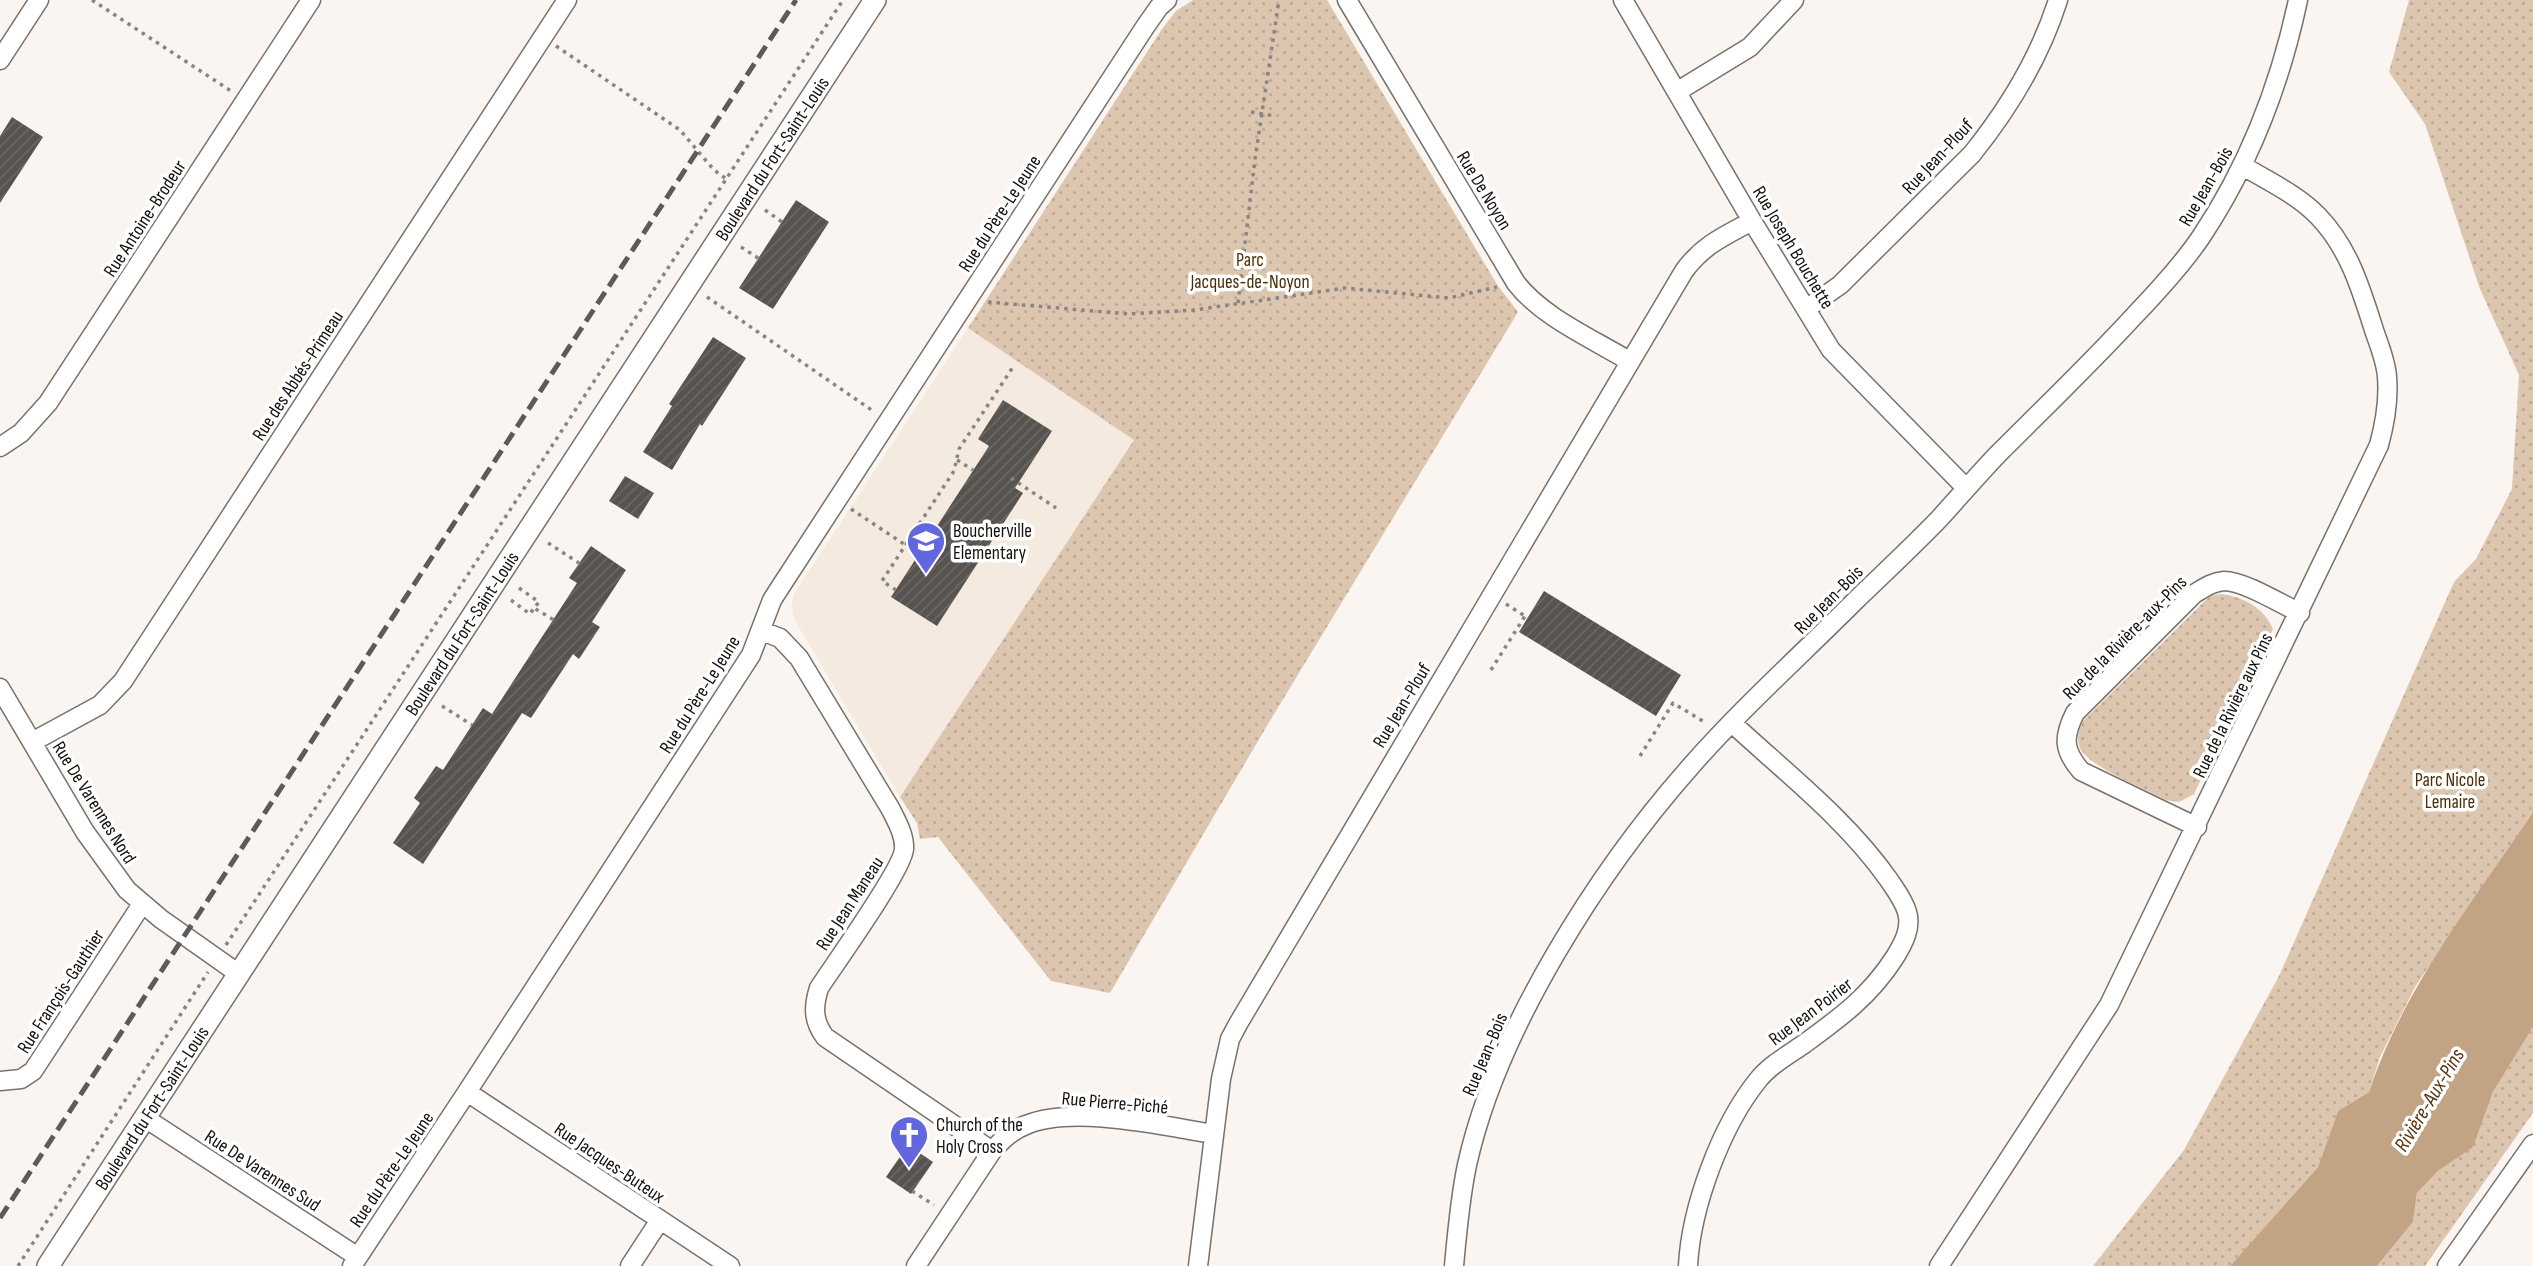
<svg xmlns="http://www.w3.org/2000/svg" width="2533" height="1266" font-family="'Sofia Sans Condensed',sans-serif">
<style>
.built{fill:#f4eadf}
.park{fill:url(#park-dots)}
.water{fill:#c2a485}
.building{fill:url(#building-hatch)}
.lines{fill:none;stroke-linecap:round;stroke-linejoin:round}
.minor-casing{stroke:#76726d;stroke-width:21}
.tertiary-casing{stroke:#76726d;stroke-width:24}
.path{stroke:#898582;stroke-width:3.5;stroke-dasharray:3.5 5;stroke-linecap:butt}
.minor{stroke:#fff;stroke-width:18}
.tertiary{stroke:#fff;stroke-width:21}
.rail{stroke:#5d5a57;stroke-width:5;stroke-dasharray:14 7;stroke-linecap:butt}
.labels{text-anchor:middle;stroke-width:7;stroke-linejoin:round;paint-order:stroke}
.street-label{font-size:19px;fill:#13110f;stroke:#fff}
.park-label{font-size:19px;fill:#4d2e06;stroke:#fff}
.poi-label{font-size:19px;fill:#13110f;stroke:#fff;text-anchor:start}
.water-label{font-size:21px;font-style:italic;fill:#55350f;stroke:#fff}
</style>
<defs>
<pattern id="park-dots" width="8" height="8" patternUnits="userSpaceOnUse" patternTransform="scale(1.75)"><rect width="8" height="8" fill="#ddc6af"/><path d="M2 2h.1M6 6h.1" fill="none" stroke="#bda995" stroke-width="1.8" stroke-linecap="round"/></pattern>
<pattern id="building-hatch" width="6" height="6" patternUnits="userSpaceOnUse" patternTransform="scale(1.75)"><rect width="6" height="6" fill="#57534f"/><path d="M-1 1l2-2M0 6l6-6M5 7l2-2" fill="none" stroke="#6a6764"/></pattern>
</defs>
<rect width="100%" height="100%" fill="#faf5f0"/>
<path class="built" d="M968,328L1135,440L900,797L800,629L793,615L792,603L794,594Z"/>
<path class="park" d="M1193,0H1327L1498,286L1518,312L1268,724L1110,993L1051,981L938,837L920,839L917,823L900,797L1134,440L968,328L1162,29L1176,11Z
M2409,0H2533V812L2415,987L2380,1057L2369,1092L2338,1111L2318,1167L2230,1266H2093L2184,1150L2279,976L2454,582L2476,559L2512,489L2519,375L2480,289L2425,124L2389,72Z
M2221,594C2244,597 2264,608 2273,629L2194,794L2179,802L2166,800C2147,790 2088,766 2080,748C2076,738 2079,730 2083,721L2210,596Z
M2533,1027V1113L2425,1266H2377L2413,1222L2417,1193L2438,1171L2473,1146L2493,1092Z"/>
<path class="water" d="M2533,812V1027L2493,1092L2473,1147L2438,1171L2417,1193L2413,1222L2377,1266H2230L2318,1167L2338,1111L2369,1092C2403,989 2473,902 2533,812Z"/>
<path class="building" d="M12,117L43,137L0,203V136Z
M796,200L829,222L773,309L739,288Z
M713,337L746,358L702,426L700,424L672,470L643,452L672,406L669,404Z
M1003,400L1052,431L1015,488L1023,493L937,626L891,597L989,446L978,439Z
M625,476L654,493L638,519L609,501Z
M591,546L626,570L592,622L600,627L579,659L573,654L531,718L522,713L423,864L393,843L420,803L414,798L436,766L443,770L483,708L492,714L577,583L569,578Z
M1544,591L1681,675L1656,716L1519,632Z
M908,1145L933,1162L911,1194L886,1177Z"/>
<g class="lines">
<g class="minor-casing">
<path id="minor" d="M1347,0L1516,283C1542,317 1593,339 1629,361
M1623,0L1752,221L1831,350L1966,488
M0,60L39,0
M1678,91L1750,47L1794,0
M1806,309L1840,285L1972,154C2009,108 2040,57 2058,0
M0,447L21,433L48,403L311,0
M762,631L780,638L799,658L890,808C896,820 905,835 904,849C903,869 834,965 819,988C813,1007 813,1021 825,1037L992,1151
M0,688L85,832L127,890L161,919L239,974
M32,742L100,705L123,681L567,0
M2197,827L2081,771C2063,750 2063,737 2075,713L2194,594C2204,588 2212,582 2224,581C2244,581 2281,604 2300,613
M0,1081L21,1079L33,1071L142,904
M467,1092L730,1266
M145,1118L358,1257
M352,1266L467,1092L751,655L772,600L781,586L1145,27L1159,7L1167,0
M630,1266L660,1220
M916,1266L992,1151C1002,1140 1012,1130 1026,1125C1073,1105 1163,1126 1214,1134
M1198,1266L1221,1079L1230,1039L1238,1024L1684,271C1703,245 1724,236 1752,221
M1454,1266C1457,1232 1460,1198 1467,1165C1497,1029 1599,870 1691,766C1742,708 1801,655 1856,600C1884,573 1913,546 1940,518C1959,497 1978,475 1998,454C2044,408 2091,363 2135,315C2158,291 2182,265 2201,237C2249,165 2280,85 2298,0
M1688,1266C1691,1207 1721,1126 1758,1080C1770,1065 1788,1055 1804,1044C1841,1017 1870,996 1895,957C1903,944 1912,928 1907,912C1904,901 1895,889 1889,880C1847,820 1786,773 1732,723
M1939,1266L2109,1005L2379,445C2385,423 2389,400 2387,377C2386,361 2379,345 2374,330C2361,289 2349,248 2318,216C2298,195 2268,181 2243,166
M2447,1266L2533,1144"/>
</g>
<g class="tertiary-casing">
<g id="tertiary">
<path id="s1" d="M48,1266L875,0"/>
</g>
</g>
<path class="path" d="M92,0L231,91
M556,46L680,130L714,170L725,178
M1251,112L1275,116
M765,210L782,222
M741,247L758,258
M707,297L873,411
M988,302L1129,314L1195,310L1345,288L1449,298L1497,287
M1238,303L1255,159L1279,0
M957,460L973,470
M1011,478L1056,508
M851,509L919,554
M548,543L579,563
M519,588L539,602L534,608L554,620
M896,590L882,581L954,471L959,449L1013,367
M511,600L530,614L534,608
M1506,604L1528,618
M1491,670L1525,616
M442,706L472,725
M1640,756L1673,703L1706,723
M226,945L843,0
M912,1191L934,1205
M18,1266L208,972"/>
<use href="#minor" class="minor"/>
<use href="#tertiary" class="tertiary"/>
<path class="rail" d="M0,1218L796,0"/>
</g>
<defs>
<g id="school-pin" transform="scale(2.0125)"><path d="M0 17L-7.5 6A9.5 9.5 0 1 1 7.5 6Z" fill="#6267e0" stroke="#fff"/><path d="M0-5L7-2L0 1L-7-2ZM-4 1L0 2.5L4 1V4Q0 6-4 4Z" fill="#fff"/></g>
<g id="church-pin" transform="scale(2.0125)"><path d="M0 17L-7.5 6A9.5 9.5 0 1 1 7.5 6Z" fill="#6267e0" stroke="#fff"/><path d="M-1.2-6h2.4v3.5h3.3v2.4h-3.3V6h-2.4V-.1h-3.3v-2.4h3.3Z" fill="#fff"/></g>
</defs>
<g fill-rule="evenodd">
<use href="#school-pin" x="926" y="541"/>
<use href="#church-pin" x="909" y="1135"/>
</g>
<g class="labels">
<g class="street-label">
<text transform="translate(1937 156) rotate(-47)" y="7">Rue Jean-Plouf</text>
<text dy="7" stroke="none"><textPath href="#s1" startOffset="1323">Boulevard du Fort-Saint-Louis</textPath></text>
<text transform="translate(2205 186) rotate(-60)" y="7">Rue Jean-Bois</text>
<text transform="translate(1485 190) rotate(59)" y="7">Rue De Noyon</text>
<text transform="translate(999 213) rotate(-57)" y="7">Rue du Père-Le Jeune</text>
<text transform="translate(144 218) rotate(-57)" y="7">Rue Antoine-Brodeur</text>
<text transform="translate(1794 247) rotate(59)" y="7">Rue Joseph Bouchette</text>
<text transform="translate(297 375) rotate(-57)" y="7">Rue des Abbés-Primeau</text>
<text transform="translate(1828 599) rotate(-45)" y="7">Rue Jean-Bois</text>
<text dy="7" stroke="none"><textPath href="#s1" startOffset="756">Boulevard du Fort-Saint-Louis</textPath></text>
<text transform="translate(2124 637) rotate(-45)" y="7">Rue de la Rivière-aux-Pins</text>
<text transform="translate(699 694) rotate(-58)" y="7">Rue du Père-Le Jeune</text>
<text transform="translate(1401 705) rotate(-59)" y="7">Rue Jean-Plouf</text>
<text transform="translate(2232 705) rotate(-64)" y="7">Rue de la Rivière aux Pins</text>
<text transform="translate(95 802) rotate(58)" y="7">Rue De Varennes Nord</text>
<text transform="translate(849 903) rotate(-57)" y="7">Rue Jean Maneau</text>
<text transform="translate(60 991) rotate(-57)" y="7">Rue François-Gauthier</text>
<text transform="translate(1810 1011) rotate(-37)" y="7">Rue Jean Poirier</text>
<text transform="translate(1484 1054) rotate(-67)" y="7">Rue Jean-Bois</text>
<text transform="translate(1115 1102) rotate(5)" y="7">Rue Pierre-Piché</text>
<text dy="7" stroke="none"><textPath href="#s1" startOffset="189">Boulevard du Fort-Saint-Louis</textPath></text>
<text transform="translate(610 1162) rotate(34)" y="7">Rue Jacques-Buteux</text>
<text transform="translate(391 1169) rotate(-56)" y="7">Rue du Père-Le Jeune</text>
<text transform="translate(263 1170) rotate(33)" y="7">Rue De Varennes Sud</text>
</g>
<g class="park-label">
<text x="1250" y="266">Parc<tspan x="1250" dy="22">Jacques-de-Noyon</tspan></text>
<text x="2450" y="786">Parc Nicole<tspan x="2450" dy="22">Lemaire</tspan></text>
</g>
<g class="poi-label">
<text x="953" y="537">Boucherville<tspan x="953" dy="22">Elementary</tspan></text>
<text x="936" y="1131">Church of the<tspan x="936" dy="22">Holy Cross</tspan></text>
</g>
<g class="water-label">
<text transform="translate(2429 1100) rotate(-59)" y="7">Rivière-Aux-Pins</text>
</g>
</g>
</svg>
